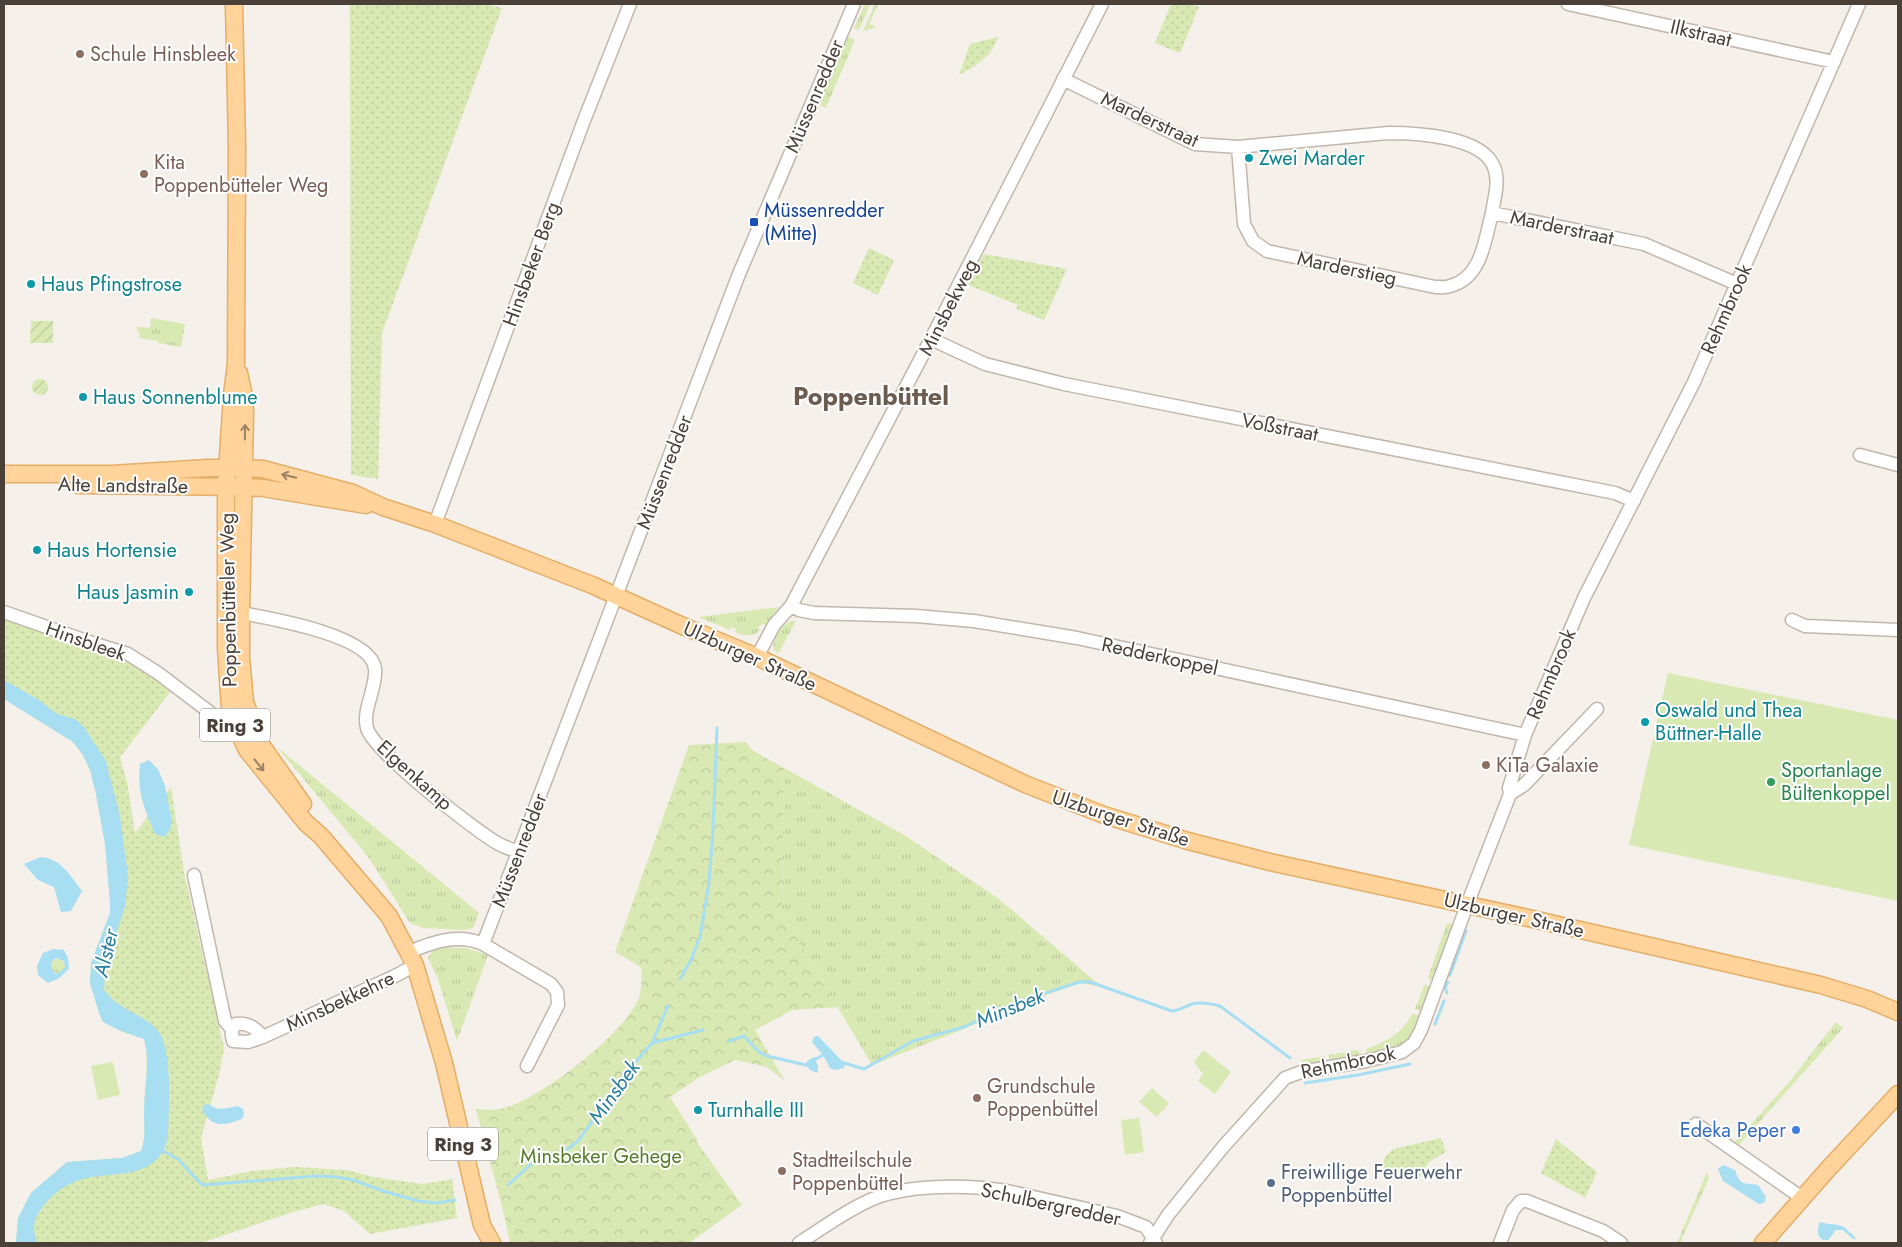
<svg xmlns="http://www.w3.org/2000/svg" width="1902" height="1247" font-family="Jost,sans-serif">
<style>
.grass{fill:url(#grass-tufts)}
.forest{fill:url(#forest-crowns)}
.park{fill:url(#park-dots)}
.garden{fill:url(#garden-furrows)}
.pitch{fill:#d9e9b3}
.water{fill:#a7def2;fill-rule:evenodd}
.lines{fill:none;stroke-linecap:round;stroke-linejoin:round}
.stream{stroke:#a7def2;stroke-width:3}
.minor-casing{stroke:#c1b7ac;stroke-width:15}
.major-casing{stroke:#e5ae68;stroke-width:19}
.minor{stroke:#fff;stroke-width:12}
.major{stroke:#ffd39a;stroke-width:16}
.oneway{stroke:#9b8264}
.education-dot{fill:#8d6e63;stroke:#fff;stroke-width:2}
.culture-dot{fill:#0f9aa8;stroke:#fff;stroke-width:2}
.transit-dot{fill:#1a4fb4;stroke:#fff;stroke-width:2}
.leisure-dot{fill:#2e9e5b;stroke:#fff;stroke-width:2}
.shop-dot{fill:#3f7fe0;stroke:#fff;stroke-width:2}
.service-dot{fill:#5c6f8a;stroke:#fff;stroke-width:2}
.labels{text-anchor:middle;stroke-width:4;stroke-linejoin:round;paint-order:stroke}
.shield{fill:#fff;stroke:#807974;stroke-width:1}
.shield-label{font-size:19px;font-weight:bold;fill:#4a4038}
.street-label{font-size:20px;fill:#4a4038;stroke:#fff}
.education-label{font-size:20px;fill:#785e54;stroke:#fff;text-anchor:start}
.culture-label{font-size:20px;fill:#0d838f;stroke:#fff;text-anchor:start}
.transit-label{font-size:20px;fill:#164399;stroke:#fff;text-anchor:start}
.leisure-label{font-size:20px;fill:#27864d;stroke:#fff;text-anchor:start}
.shop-label{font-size:20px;fill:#366cbe;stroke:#fff;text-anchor:end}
.park-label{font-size:20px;fill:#557d29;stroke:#fff}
.service-label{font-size:20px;fill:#4e5e75;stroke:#fff;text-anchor:start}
.water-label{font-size:21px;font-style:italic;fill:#2a7f9f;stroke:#fff}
.district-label{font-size:25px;font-weight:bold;fill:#6c5c4f;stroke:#fff}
</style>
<defs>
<pattern id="grass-tufts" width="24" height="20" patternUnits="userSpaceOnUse" patternTransform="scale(1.25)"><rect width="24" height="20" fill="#d9e9b3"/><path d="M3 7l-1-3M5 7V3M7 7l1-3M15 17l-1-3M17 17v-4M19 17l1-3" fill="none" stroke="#bcc99b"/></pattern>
<pattern id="forest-crowns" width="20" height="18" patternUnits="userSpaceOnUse" patternTransform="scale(1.25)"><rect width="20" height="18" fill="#d9e9b3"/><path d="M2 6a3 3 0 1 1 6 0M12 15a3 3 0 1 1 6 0" fill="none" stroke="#bcc99b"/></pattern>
<pattern id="park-dots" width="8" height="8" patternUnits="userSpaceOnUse" patternTransform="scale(1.25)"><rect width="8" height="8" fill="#d9e9b3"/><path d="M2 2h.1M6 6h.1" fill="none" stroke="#bcc99b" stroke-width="1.8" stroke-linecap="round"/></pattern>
<pattern id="garden-furrows" width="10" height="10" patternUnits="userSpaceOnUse" patternTransform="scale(1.25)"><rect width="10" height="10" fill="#d9e9b3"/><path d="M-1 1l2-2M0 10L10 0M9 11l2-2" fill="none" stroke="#bcc99b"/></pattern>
</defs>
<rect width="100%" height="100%" fill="#f5f0ea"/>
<path class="grass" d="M865,4H870L859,30L854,28Z
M875,4H878L869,24L877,27L863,31Z
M848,37L855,40L826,108L819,105Z
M151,318L185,324L181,347L158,343V341L139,338L140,335L136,327L150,328Z
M779,607L765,625L762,624L758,628L760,630C753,638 744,636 735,632L736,629L732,627L730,630L698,617Z
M791,621H796L778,654L773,649C774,637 780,626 791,621Z
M277,747L479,913L473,928L464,930L423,928L410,923L369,858Z
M784,768L904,835L999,899L1103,988L1088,984L1081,983L1017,1005L964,1029L872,1065L782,913Z
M1447,923L1453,925L1435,979L1432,980L1428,978Z
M435,947L466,948L488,955L457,1041L438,979L428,958Z
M1425,984L1432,988L1424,1010L1420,1011L1415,1009Z
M1413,1013L1419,1016L1420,1019C1408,1049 1398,1047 1370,1056L1367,1054L1366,1049C1386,1042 1403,1033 1413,1013Z
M1836,1022L1843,1028L1738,1146L1734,1143L1790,1081Z
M1357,1050L1361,1054L1360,1057L1330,1061L1329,1055Z
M1325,1056V1064L1304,1067L1301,1060Z
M1707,1172L1709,1178L1680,1243H1677Z"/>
<path class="forest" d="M746,742L752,750L784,768L782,913L838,1007L792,1010L755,1030L785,1081L767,1067L735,1060L698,1078L670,1097L698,1141H696L742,1205L692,1241L689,1243H510L504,1214L476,1109C489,1111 501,1110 513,1105C549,1091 624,1034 639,998C642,989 641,977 642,968L615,952L689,745Z
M51 966a7 7 0 1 1 14 0a7 7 0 1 1-14 0Z"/>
<path class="park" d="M350,4H483L502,8L382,333L378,479L351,475Z
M1171,4H1191L1199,7L1180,53L1155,43Z
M998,37C992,57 976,66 959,75L970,44Z
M869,248L894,260L878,295L853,283Z
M984,254L1067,269L1044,320L1016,309L1018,305L968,285Z
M4,619L119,655L171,691L120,757L127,782L135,833L171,787L184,872L224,1048L220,1071L201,1138L208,1180L252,1171L296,1167L347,1170L373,1177L423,1184L452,1179L457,1218L370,1234L344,1211L324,1204L293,1212L201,1243H16L18,1218L31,1193L67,1162L122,1158L141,1151C146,1138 144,1126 144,1113C144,1088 150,1063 144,1039L121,1031L103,1022L99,1013L90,983L91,963L110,913V902L105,844L96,794L90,770L83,755L73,742L4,699Z
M1441,1138L1446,1152L1429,1162L1421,1176L1407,1178L1381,1169L1385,1157L1393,1149Z
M1556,1139L1597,1172L1585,1198L1541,1173Z"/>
<path class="garden" d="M31,321H53V343H30Z
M32 387a8 8 0 1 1 16 0a8 8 0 1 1-16 0Z"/>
<path class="pitch" d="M1668,673L1898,720V901L1629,845Z
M1203,1050L1231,1072L1215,1094L1198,1081L1203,1074L1194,1062Z
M113,1062L120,1095L98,1100L91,1066Z
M1152,1088L1169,1103L1157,1117L1139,1102Z
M1139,1118L1144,1152L1125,1155L1121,1120Z"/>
<path class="water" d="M4,680L39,700L57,714L75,719L84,727L106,761L120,816L128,876L125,907L105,967L104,989C119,1014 153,1014 163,1040C169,1058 170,1089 169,1108C168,1122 170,1141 162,1153C142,1182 102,1170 74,1182C62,1187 52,1195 44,1205C33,1218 32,1228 37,1243H16L18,1218L31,1193L67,1162L122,1158L141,1151C146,1138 144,1126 144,1112C144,1088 151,1063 144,1039L121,1031L103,1022L99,1013L90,983L91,963L110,913V902L105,844L96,794L90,770L83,755L73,742L4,699Z
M149,760L158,769L165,786L172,820L170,830L164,837L155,834C144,807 137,794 140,764Z
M41,857C60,858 71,876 82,891L71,911L61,912L54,887L38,880L24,864Z
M53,949L64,950L68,958L69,969L58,979L48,983L38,975L37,966L43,953ZM56,958L64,961L65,967L60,972L55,974L51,966L52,962Z
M818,1036L845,1064L844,1068L835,1070L830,1068L823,1055L812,1042L814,1037Z
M814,1057L817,1058L816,1062L818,1066V1073L810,1070L806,1065L807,1061Z
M209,1104C217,1112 227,1108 238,1106L243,1109L244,1115L242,1119C224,1126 212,1128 202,1110L204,1105Z
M1723,1165L1735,1170C1741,1187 1743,1182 1758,1185L1766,1197L1764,1203L1759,1204L1723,1181L1718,1169Z
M1820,1222C1828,1225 1838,1223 1845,1228L1843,1230H1836L1828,1240C1817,1241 1816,1230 1820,1222Z"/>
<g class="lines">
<path class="stream" d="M1450,975L1466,931
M680,979L691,960L700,937L709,883L713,830L717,728
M1447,993L1445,988L1448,982
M1435,1024L1444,1001
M729,1041L744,1036L759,1052L767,1056L806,1065L809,1063
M652,1043L668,1006
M814,1060L823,1055H826
M841,1062L864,1069L913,1041L964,1027L1013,1004L1079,982H1090L1172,1011C1180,1010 1184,1007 1192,1004C1200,1002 1212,1004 1220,1006L1290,1058
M1305,1083L1358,1075L1410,1064
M161,1150L178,1159L199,1182L203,1185L316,1176L336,1177L353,1180L383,1191L418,1201L436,1203L455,1200
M508,1185L530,1165L566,1150L578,1141L632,1066L652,1043L703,1030
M1844,1229L1854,1238"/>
<g class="minor-casing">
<path id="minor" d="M1568,4L1834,62
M1063,79L1195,144L1238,147L1388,133C1416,133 1482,136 1494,167C1500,182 1494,198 1492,213L1644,244L1737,284
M1238,147L1244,224L1253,241L1267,251L1435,287C1439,287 1446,288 1450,286C1482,278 1485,239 1492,213
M931,339L985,364L1064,384L1615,493L1634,501
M1860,455L1898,465
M435,524L583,123L630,4
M791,606L799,610L814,613L916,616L974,621L1077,638L1525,735
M4,612L92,643L128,654L158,673L212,714
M241,613C268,618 372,635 375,669C377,688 362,709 367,728C373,751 473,829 497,843C504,847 511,849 518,852
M1792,620L1805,626L1898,630
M757,657L774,625L791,606L931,339L1102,4
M1510,794L1524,785L1597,709
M194,875L225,1021L232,1029
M409,952C433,942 458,933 483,944
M263,1037L248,1042L233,1041C231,1034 231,1030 236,1024C248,1022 256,1028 263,1037L397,975L415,965
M527,1066L558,1005L557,992L551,984L483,944L739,274L854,4
M1696,1124L1802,1198
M799,1243C823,1228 848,1209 875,1198C911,1184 969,1185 1007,1191L1117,1216L1146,1227L1156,1243
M1150,1243L1168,1215L1223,1147L1285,1078L1301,1072L1366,1061L1402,1052L1414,1043L1421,1030L1467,905L1510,794L1509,788L1525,735L1584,598L1694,382L1859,4
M1500,1243L1513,1210L1521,1201H1527L1603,1231L1621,1243"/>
</g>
<g class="major-casing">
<path id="major" d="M234,4L237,147L236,364L232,395L226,487V648L230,709L237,729L247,750L306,823L321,836L389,916L415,965L444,1063L482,1225L492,1243
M239,373L244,396L245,412L241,613V657L245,702L260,743L303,804
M4,474H112L208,468H244L263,469L353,493L383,507L435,524L592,585L685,627L757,657L1025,784L1104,815L1188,841L1270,862L1528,918L1821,985L1867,999L1898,1012
M79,485L243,487L263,488L366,505
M1763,1243L1829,1168L1898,1094"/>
</g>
<use href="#minor" class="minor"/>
<use href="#major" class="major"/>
</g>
<defs><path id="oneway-shaft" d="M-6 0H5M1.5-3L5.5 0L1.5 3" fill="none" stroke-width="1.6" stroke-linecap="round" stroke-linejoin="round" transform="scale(1.25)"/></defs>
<g class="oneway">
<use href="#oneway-shaft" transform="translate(245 432) rotate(-89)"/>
<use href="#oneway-shaft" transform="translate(289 476) rotate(-166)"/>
<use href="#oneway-shaft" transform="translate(259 765) rotate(51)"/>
</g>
<g class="education-dot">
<circle cx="80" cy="54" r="5"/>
<circle cx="144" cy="174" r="5"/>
<circle cx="1486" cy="765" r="5"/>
<circle cx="977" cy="1098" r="5"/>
<circle cx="782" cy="1171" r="5"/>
</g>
<g class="culture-dot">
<circle cx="1249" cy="158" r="5"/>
<circle cx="31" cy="284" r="5"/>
<circle cx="83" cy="397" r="5"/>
<circle cx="37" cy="550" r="5"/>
<circle cx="189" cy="592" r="5"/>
<circle cx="1645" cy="722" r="5"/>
<circle cx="698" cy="1110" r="5"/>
</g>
<rect class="transit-dot" x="749" y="217" width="10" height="10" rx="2.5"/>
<circle class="leisure-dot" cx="1771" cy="782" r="5"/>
<circle class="shop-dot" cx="1796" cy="1130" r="5"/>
<circle class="service-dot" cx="1271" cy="1183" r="5"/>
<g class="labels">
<g class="shield">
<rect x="200" y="708.5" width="70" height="33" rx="4"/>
<rect x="428" y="1127.5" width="70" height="33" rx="4"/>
</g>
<g class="shield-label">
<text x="235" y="732">Ring 3</text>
<text x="463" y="1151">Ring 3</text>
</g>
<g class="street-label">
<text transform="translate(1701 33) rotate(13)" y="7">Ilkstraat</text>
<text transform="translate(814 96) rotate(-67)" y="7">Müssenredder</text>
<text transform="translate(1150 119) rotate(25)" y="7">Marderstraat</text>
<text transform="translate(1562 227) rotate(12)" y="7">Marderstraat</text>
<text transform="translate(531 264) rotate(-70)" y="7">Hinsbeker Berg</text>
<text transform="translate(1347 268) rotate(12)" y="7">Marderstieg</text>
<text transform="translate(948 307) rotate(-63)" y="7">Minsbekweg</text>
<text transform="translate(1726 309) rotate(-66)" y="7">Rehmbrook</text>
<text transform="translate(1280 427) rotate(11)" y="7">Voßstraat</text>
<text transform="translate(664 472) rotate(-69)" y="7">Müssenredder</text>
<text transform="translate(123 485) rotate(1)" y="7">Alte Landstraße</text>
<text transform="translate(228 600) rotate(-91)" y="7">Poppenbütteler Weg</text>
<text transform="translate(86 641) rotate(19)" y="7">Hinsbleek</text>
<text transform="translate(750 656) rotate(24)" y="7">Ulzburger Straße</text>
<text transform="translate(1160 656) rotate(12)" y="7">Redderkoppel</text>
<text transform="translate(1551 674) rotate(-67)" y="7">Rehmbrook</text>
<text transform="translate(415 775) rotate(42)" y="7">Elgenkamp</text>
<text transform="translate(1121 818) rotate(18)" y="7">Ulzburger Straße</text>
<text transform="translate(519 850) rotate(-69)" y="7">Müssenredder</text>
<text transform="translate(1514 915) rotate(13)" y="7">Ulzburger Straße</text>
<text transform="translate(340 1001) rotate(-25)" y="7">Minsbekkehre</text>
<text transform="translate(1348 1062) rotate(-12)" y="7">Rehmbrook</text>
<text transform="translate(1051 1204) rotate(12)" y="7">Schulbergredder</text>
</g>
<g class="education-label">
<text x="90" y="61">Schule Hinsbleek</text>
<text x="154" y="169">Kita<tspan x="154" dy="23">Poppenbütteler Weg</tspan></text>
<text x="1496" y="772">KiTa Galaxie</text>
<text x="987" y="1093">Grundschule<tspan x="987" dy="23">Poppenbüttel</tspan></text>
<text x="792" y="1167">Stadtteilschule<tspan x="792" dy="23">Poppenbüttel</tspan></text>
</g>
<g class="culture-label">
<text x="1259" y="165">Zwei Marder</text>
<text x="41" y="291">Haus Pfingstrose</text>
<text x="93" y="404">Haus Sonnenblume</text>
<text x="47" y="557">Haus Hortensie</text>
<text x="179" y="599" text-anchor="end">Haus Jasmin</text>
<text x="1655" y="717">Oswald und Thea<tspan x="1655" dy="23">Büttner-Halle</tspan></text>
<text x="708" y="1117">Turnhalle III</text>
</g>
<g class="transit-label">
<text x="764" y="217">Müssenredder<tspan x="764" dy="23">(Mitte)</tspan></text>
</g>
<g class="leisure-label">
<text x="1781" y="777">Sportanlage<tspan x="1781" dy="23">Bültenkoppel</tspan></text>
</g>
<g class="shop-label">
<text x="1786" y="1137">Edeka Peper</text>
</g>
<g class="park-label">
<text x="601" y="1163">Minsbeker Gehege</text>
</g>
<g class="service-label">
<text x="1281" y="1179">Freiwillige Feuerwehr<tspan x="1281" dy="23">Poppenbüttel</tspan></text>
</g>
<g class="water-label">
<text transform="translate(106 953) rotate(-77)" y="7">Alster</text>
<text transform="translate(1010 1008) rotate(-22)" y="7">Minsbek</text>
<text transform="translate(614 1092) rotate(-54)" y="7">Minsbek</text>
</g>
<g class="district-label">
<text x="871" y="405">Poppenbüttel</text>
</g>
</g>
<rect width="1902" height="1247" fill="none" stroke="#4a4038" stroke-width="10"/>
</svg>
